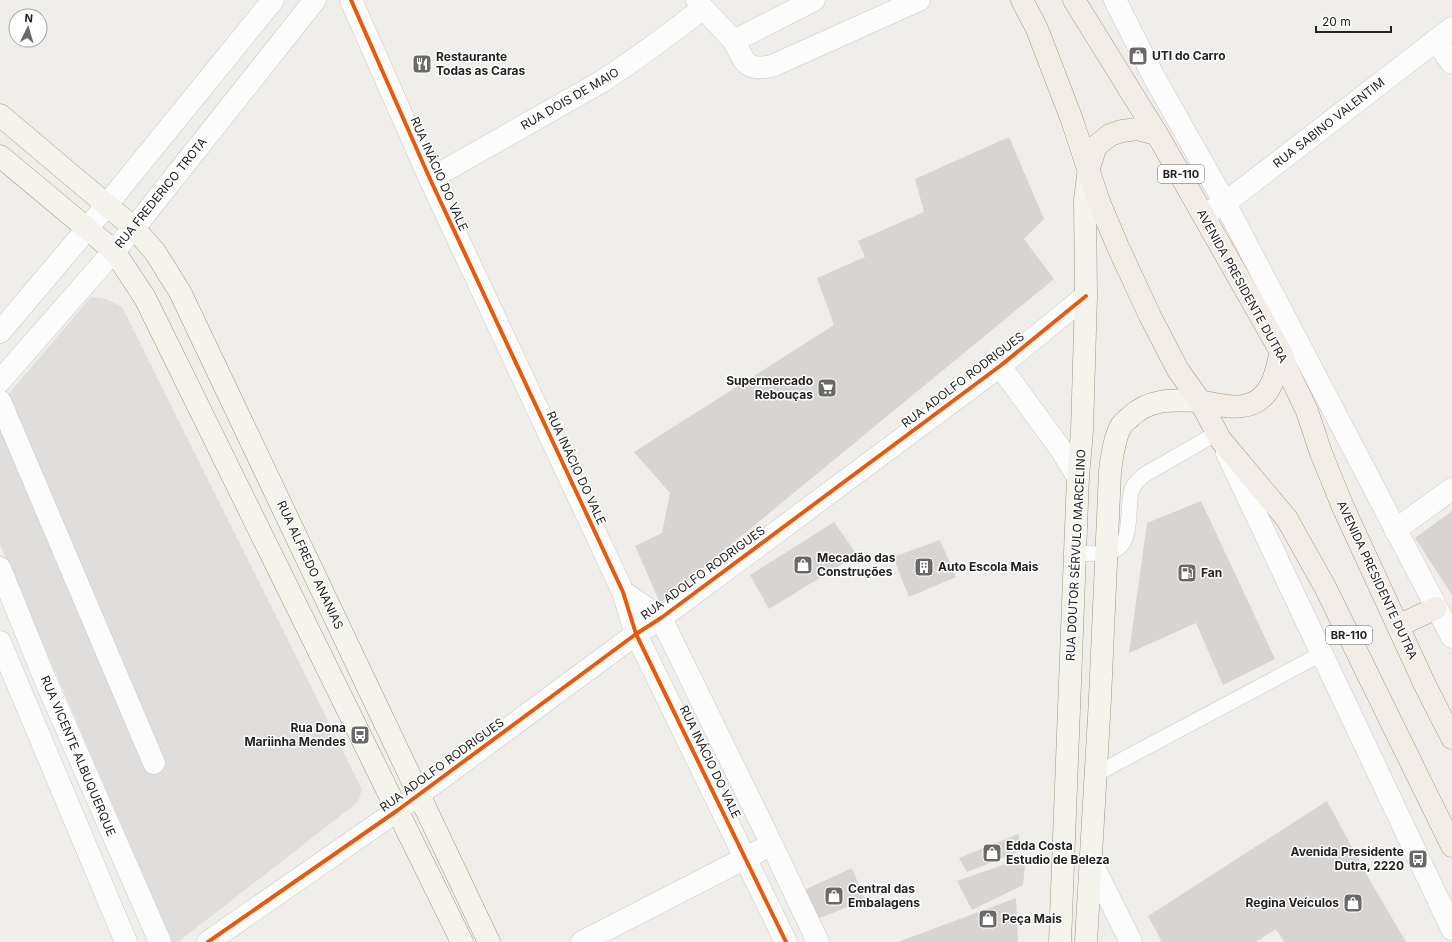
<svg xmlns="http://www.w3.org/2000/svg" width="1452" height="942" font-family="Inter,sans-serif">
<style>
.residential{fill:#dfdedc}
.building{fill:#d7d4d2}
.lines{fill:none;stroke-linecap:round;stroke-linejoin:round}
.service-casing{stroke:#c9c8c7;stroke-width:16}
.minor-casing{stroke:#c9c8c7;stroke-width:23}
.tertiary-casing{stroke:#c9c8c7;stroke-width:23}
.secondary-casing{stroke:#999a82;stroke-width:23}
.primary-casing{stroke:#a79c86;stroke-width:23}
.service{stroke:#fdfcfc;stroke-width:15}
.minor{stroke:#fdfcfc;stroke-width:22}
.tertiary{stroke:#fdfcfc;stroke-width:22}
.secondary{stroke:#f4f4ed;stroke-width:22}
.primary{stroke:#f3ede7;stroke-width:22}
.cycleway-casing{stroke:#fff;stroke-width:6}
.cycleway{stroke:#e8590c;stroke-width:4}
.labels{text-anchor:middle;stroke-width:3;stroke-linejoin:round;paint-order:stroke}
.shield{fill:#fff;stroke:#646464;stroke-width:1}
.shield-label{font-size:11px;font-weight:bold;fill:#222}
.poi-label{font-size:12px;font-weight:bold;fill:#222;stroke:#fff;text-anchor:start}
.street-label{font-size:12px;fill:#222;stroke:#fff}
</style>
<rect width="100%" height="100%" fill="#f0eeeb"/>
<path class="residential" d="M91,297L106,299L122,307L362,789L358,802L178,942H172L0,544V404Z"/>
<path class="building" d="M1009,137L1044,219L1024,239L1054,279L660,603L635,546L662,533L670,493L634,452L834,325L817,278L865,257L858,241L924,212L915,179Z
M1201,501L1275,659L1223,685L1196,623L1129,653L1147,523Z
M1452,511V595L1415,538Z
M834,522L857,555L769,609L750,575Z
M940,540L956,577L909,597L893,557Z
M1327,801L1368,877L1406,942H1284L1276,929L1256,942H1162L1148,916Z
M1018,834L1023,850L967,872L959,858Z
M1026,857L1023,885L972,910L957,881Z
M852,868L865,900L815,920L802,891Z
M1016,898L1018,942H898Z"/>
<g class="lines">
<g class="service-casing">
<path id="service" d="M1075,553C1085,553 1096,555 1106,553C1137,548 1125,510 1132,489C1134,483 1140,479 1144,475L1217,433
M1096,774L1321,654"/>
</g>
<g class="minor-casing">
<path id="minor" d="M351,0L430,179L623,592L636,634L786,942
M814,0L734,41C745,63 746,71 772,66L919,0
M703,8L734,41
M1436,41L1452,63
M430,179L601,82C636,59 670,34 703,8L697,0
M1204,215L1225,203L1452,28
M0,332L87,229L273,0
M1000,366L1060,448L1078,477
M0,381L134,228L315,0
M0,401L154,763
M1395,530L1452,489
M0,568L44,677L160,942
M623,592L661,618L772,845L818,942
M0,642L126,942
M1090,860L1131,942
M208,942L398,810L636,634L661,618L1000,366L1086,296
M582,942L759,851"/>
</g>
<g class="tertiary-casing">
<path id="tertiary" d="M1115,0L1155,79L1225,203L1452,637
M1227,453L1452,929"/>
</g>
<g class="secondary-casing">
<path id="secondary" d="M0,115L134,228L155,252L180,292L489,942
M0,156L114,251L145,298L462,942
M1060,942L1075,553L1078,477L1082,431L1086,296L1085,200L1089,168
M1086,942L1100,699L1110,471C1112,456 1114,439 1121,426C1123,423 1127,420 1130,417C1150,398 1174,400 1200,401"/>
</g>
<g class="primary-casing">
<path id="primary" d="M1022,0L1037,29L1072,120L1099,202L1118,247L1150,316L1178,370L1200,401L1220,439L1287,519L1325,587L1452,846
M1074,0L1157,134L1281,352L1287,369L1307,411L1321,453L1343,507L1425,685L1452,738
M1089,168L1096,146L1110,135L1122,131L1137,129L1157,134
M1200,401C1226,407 1256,415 1271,385C1276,375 1278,363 1281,352
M1398,626L1436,608"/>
</g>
<use href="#service" class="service"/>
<use href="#minor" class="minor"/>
<use href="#tertiary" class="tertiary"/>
<use href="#secondary" class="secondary"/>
<use href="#primary" class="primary"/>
<g class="cycleway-casing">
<path id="cycleway" d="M351,0L430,179L623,592L636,634L786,942
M208,942L398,810L636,634L661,618L1000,366L1086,296"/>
</g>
<use href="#cycleway" class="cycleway"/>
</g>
<defs>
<g id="shop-square" transform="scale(1)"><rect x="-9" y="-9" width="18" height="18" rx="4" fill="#6a6968" stroke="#fff"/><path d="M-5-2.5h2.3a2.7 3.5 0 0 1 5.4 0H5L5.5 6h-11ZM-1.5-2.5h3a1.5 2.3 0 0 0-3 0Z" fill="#fff"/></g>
<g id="restaurant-square" transform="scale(1)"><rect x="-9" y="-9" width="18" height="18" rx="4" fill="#6a6968" stroke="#fff"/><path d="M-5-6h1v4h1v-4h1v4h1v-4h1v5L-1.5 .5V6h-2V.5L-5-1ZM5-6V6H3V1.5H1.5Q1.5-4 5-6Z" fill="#fff"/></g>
<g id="supermarket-square" transform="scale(1)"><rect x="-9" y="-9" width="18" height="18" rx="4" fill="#6a6968" stroke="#fff"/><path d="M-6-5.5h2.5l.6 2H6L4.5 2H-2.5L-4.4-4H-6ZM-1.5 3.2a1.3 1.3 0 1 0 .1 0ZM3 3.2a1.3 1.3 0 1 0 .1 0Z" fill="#fff"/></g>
<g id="building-square" transform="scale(1)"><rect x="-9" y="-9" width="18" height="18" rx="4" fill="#6a6968" stroke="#fff"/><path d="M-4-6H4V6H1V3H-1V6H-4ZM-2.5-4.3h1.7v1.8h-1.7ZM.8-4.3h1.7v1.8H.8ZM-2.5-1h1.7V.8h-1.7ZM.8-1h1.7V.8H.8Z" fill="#fff"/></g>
<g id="fuel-square" transform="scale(1)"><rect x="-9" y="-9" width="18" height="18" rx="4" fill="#6a6968" stroke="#fff"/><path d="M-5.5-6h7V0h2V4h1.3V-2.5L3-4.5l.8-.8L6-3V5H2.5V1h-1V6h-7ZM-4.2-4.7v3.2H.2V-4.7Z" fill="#fff"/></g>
<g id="bus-square" transform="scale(1)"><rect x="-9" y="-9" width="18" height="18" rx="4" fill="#6a6968" stroke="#fff"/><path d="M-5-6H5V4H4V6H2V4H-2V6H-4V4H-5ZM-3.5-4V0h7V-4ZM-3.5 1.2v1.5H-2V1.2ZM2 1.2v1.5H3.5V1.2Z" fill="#fff"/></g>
</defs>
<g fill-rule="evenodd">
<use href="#shop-square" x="1138" y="56"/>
<use href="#restaurant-square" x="422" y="64"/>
<use href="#supermarket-square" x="827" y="388"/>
<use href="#shop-square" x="803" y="565"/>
<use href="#building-square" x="924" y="567"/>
<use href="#fuel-square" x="1187" y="573"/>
<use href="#bus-square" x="360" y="735"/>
<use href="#shop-square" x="992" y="853"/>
<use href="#bus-square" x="1418" y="859"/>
<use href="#shop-square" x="834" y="896"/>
<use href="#shop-square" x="1353" y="903"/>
<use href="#shop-square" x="988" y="919"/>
</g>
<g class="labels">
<g class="shield">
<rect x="1158" y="165" width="46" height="18" rx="3"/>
<rect x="1326" y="626" width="46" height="18" rx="3"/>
</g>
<g class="shield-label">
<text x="1181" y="178">BR-110</text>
<text x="1349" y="639">BR-110</text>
</g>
<g class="poi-label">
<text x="1152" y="60">UTI do Carro</text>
<text x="436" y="61">Restaurante<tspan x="436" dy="14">Todas as Caras</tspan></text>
<text x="813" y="385" text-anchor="end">Supermercado<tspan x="813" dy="14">Rebouças</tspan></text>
<text x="817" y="562">Mecadão das<tspan x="817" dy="14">Construções</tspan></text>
<text x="938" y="571">Auto Escola Mais</text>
<text x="1201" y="577">Fan</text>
<text x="346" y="732" text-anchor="end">Rua Dona<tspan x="346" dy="14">Mariinha Mendes</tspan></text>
<text x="1006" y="850">Edda Costa<tspan x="1006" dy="14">Estudio de Beleza</tspan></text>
<text x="1404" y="856" text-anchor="end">Avenida Presidente<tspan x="1404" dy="14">Dutra, 2220</tspan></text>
<text x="848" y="893">Central das<tspan x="848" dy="14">Embalagens</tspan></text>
<text x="1339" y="907" text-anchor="end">Regina Veículos</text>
<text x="1002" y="923">Peça Mais</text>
</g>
<g class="street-label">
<text transform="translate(570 99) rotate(-30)" y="4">RUA DOIS DE MAIO</text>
<text transform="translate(1329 123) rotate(-38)" y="4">RUA SABINO VALENTIM</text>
<text transform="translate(439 174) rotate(66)" y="4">RUA INÁCIO DO VALE</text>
<text transform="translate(161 193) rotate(-51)" y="4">RUA FREDERICO TROTA</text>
<text transform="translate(1242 286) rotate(61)" y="4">AVENIDA PRESIDENTE DUTRA</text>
<text transform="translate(963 380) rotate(-37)" y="4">RUA ADOLFO RODRIGUES</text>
<text transform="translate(576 468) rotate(65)" y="4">RUA INÁCIO DO VALE</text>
<text transform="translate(1076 555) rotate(-87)" y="4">RUA DOUTOR SÉRVULO MARCELINO</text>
<text transform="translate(310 565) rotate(65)" y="4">RUA ALFREDO ANANIAS</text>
<text transform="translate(703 573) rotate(-36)" y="4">RUA ADOLFO RODRIGUES</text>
<text transform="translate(1377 580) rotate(65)" y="4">AVENIDA PRESIDENTE DUTRA</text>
<text transform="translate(78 756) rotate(67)" y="4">RUA VICENTE ALBUQUERQUE</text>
<text transform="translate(710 762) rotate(64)" y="4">RUA INÁCIO DO VALE</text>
<text transform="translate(442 765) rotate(-36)" y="4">RUA ADOLFO RODRIGUES</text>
</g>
</g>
<g transform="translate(28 28) rotate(5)"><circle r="19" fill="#ffffff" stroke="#a7a7a7"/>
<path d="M0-3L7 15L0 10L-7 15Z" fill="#6a6968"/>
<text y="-6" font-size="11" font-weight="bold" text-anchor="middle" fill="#222222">N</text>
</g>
<path d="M1316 26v6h75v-6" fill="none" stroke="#222222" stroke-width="2"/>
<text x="1322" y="26" font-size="12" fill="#222222" stroke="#ffffff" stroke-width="3" paint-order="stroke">20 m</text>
</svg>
